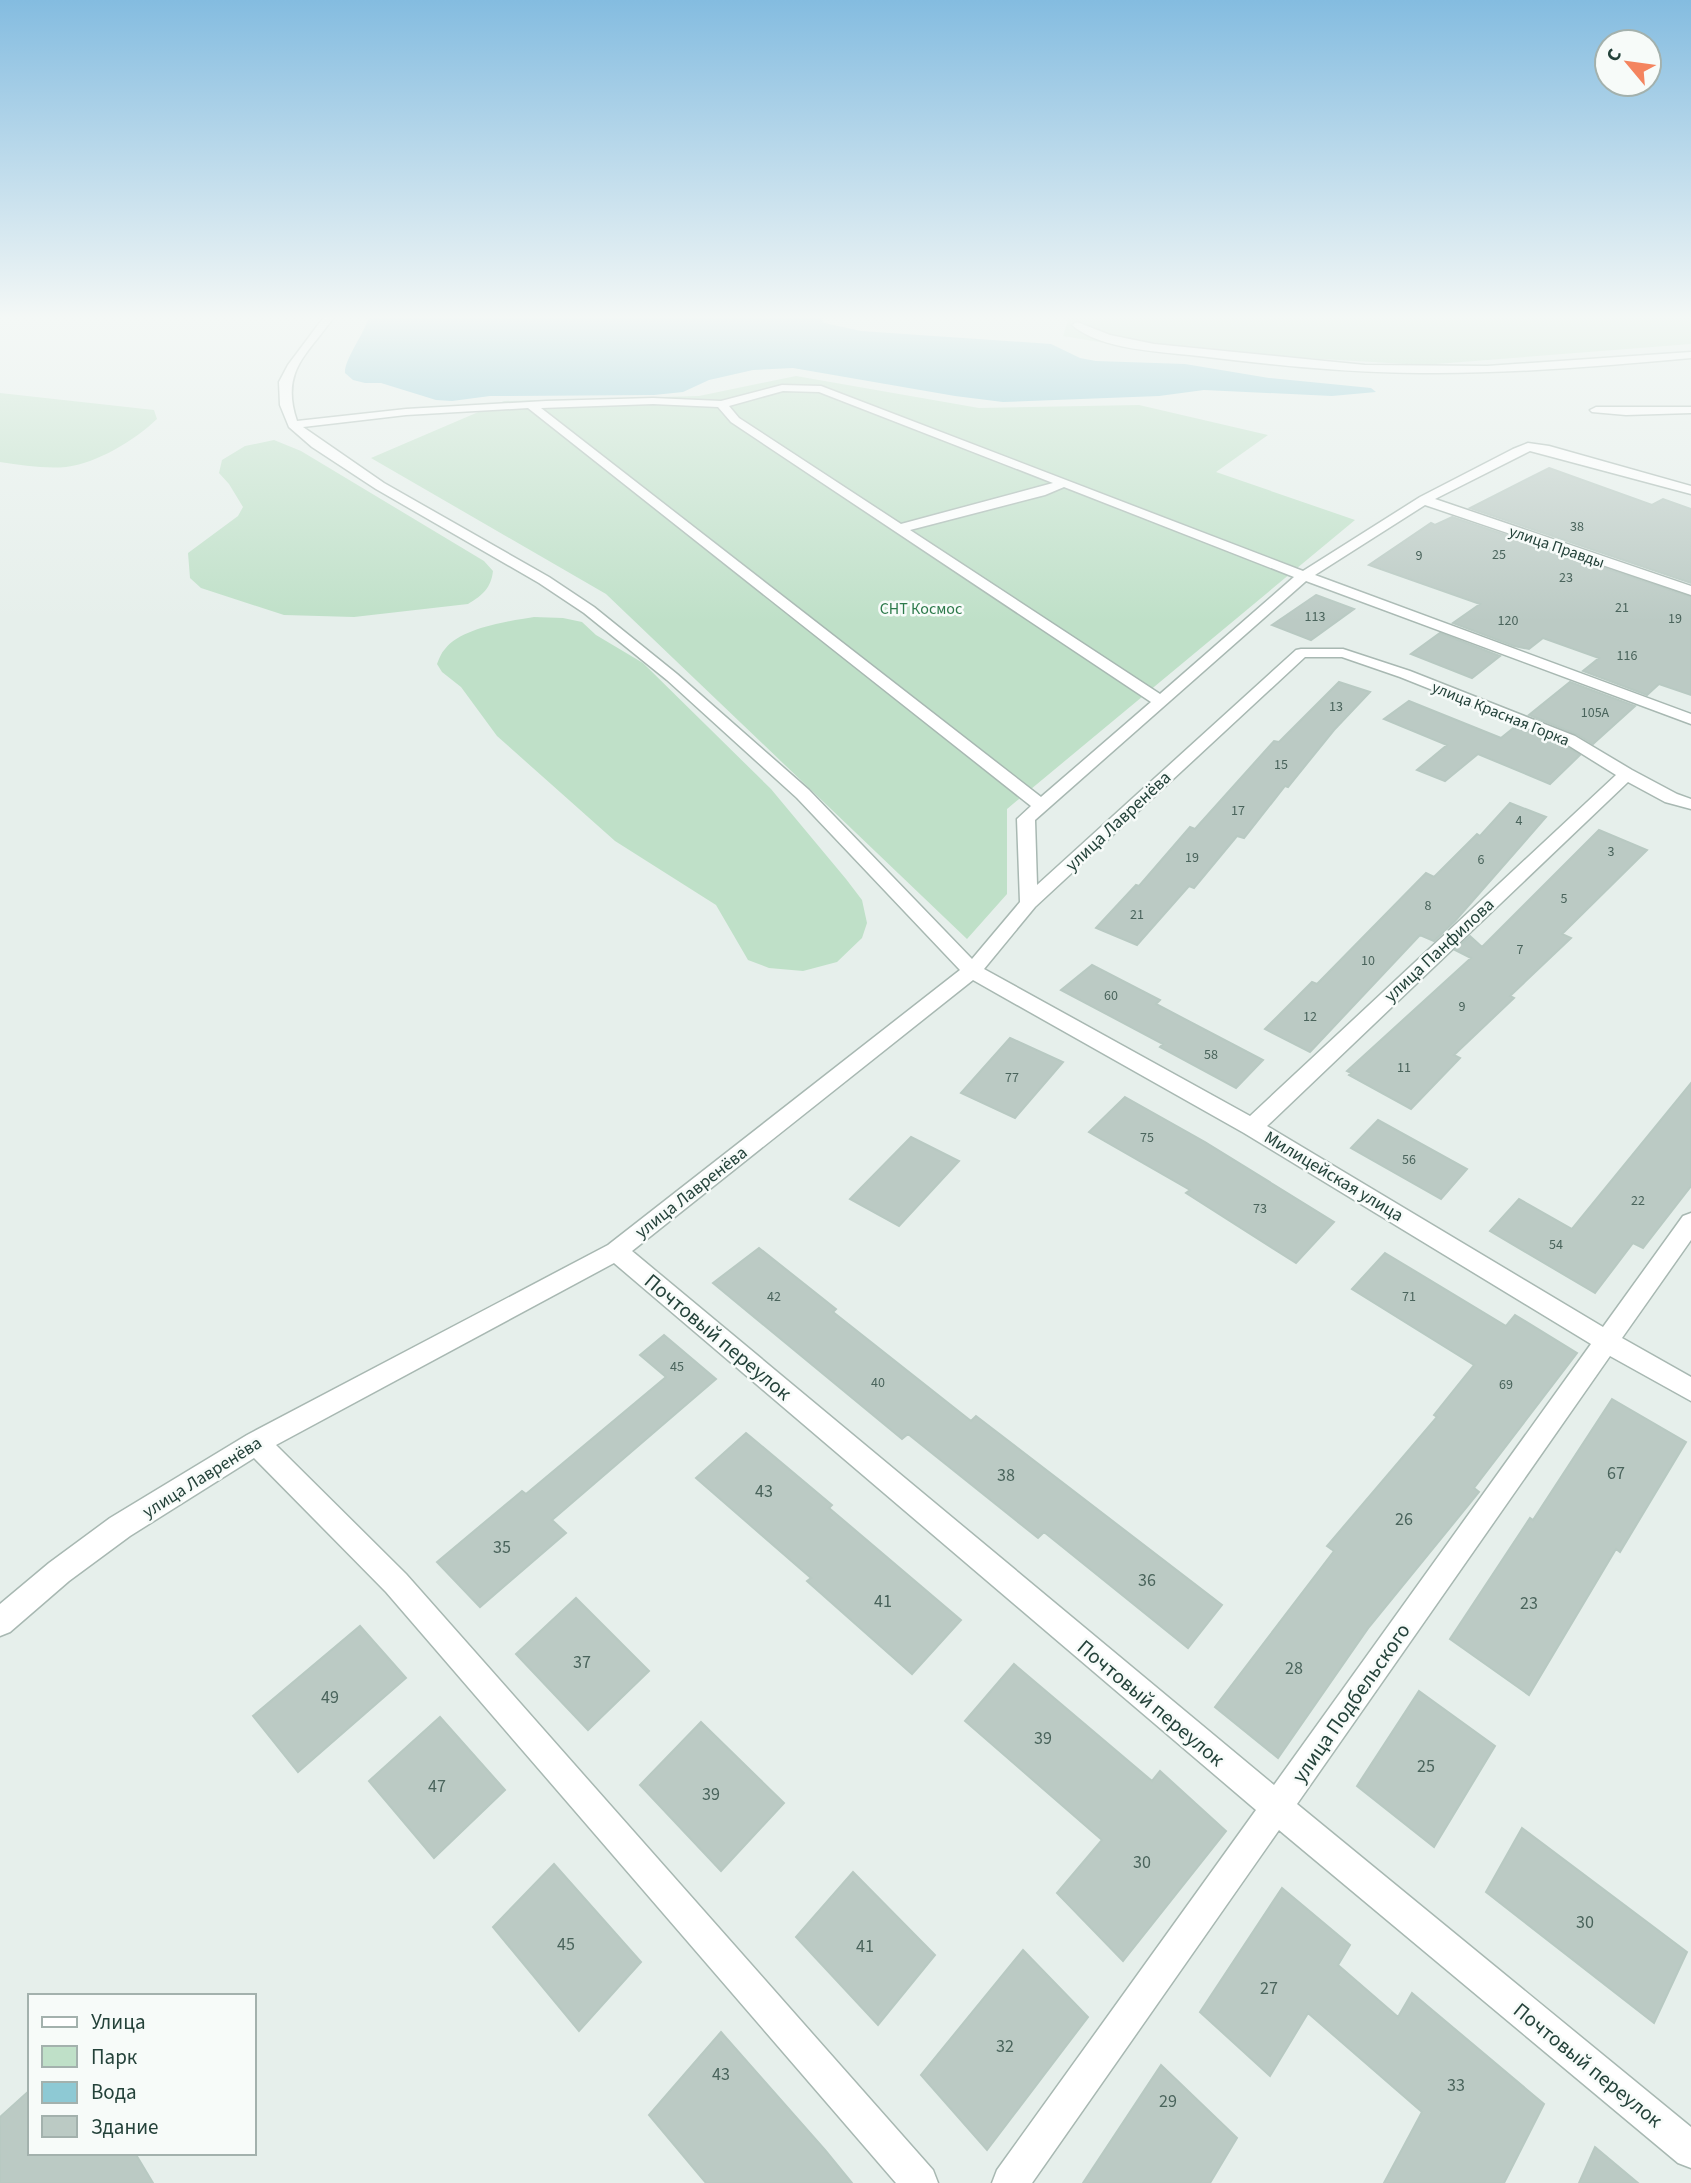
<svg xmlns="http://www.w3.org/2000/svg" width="1691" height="2183" font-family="'Source Sans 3',sans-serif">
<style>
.green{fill:#bfe0c8}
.water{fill:#8ec9d4}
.building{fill:#bbcac4;stroke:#b8c9c2;stroke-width:2}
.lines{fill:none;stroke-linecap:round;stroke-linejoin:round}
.street-casing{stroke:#a8b8b2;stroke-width:3}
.street{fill:#fff;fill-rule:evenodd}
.labels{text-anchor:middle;stroke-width:5;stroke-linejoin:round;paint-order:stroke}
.number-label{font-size:14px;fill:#4a645c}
.far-street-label{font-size:16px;fill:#24423a;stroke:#f7fbf9}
.far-park-label{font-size:16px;fill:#2d7a4b;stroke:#f7fbf9}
.street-label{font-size:18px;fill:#24423a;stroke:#f7fbf9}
.near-number-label{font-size:18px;fill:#4a645c}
.near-street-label{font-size:21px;fill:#24423a;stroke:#f7fbf9}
</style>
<rect width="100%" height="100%" fill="#e6efeb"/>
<path class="green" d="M1069,317H1691V344L1423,365L1135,348L1063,336Z
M796,376L979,408L1139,405L1268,435L1216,472L1355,520L1007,809V894L967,939L606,594L371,458L504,401L699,396Z
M0,393L154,410L157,419C134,441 97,463 66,467C44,469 22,465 0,462Z
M274,440L301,451L484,561L493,571C491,588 483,595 468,604L354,617L284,615L201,588L190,578L188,553L238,516L243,507L229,484L219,473L222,460L245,446Z
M534,617L563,618L582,622L596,635L643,663L771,789L846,879L862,900L867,923L862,938L837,962L803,971L769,968L748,960L716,905L615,841L497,736L461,687L442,672L437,664C439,659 441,653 445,649C461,628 509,621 534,617Z"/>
<path class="water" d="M369,317H828L822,319L824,323L861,331L1051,344L1080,358L1096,361L1185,364L1269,378L1371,388L1376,392L1332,396L1204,390L1159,396L1003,402L955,396L793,368L753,370L709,380L683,392L654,395L490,396L452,401L436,400L381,383H365L353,380L345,373C344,360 364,334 369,317Z"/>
<path class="building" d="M1549,468L1652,505L1663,499L1691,509V583L1470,508Z
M1452,517L1691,597V695L1659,684L1647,695L1583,671L1599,658L1543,638L1529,649L1514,646L1453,623L1480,604L1369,565L1431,523L1435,525Z
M1316,595L1354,609L1311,640L1272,625Z
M1440,633L1500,656L1472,678L1411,654Z
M1339,682L1370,692L1334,730L1288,787L1285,786L1244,838L1237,836L1194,888L1189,886L1137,945L1096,928L1136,885L1139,886L1190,827L1195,829L1274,741L1279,742Z
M1570,682L1635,706L1593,744L1576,734L1529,715Z
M1409,701L1501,738L1516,726L1562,744L1580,755L1550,784L1478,754L1445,781L1417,770L1447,745L1384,719Z
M1510,803L1546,817L1455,921L1434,941L1420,935L1310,1052L1265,1029L1312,982L1317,984L1426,873L1434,877L1477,834L1480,836Z
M1599,830L1647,850L1562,934L1571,938L1510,996L1514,998L1454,1055L1460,1058L1411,1109L1349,1075L1351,1073L1347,1071L1471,958L1455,950L1470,936L1482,947Z
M1092,965L1160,1000L1156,1004L1263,1060L1236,1088L1160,1047L1163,1044L1061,990Z
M1010,1038L1063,1062L1015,1118L961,1093Z
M1691,1083V1186L1643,1248L1633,1243L1595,1293L1490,1231L1519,1199L1572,1229Z
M1125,1097L1205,1142L1334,1222L1296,1263L1186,1193L1190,1190L1089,1132Z
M1378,1120L1467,1169L1441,1199L1351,1148Z
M911,1137L959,1161L899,1226L850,1199Z
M759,1248L836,1309L833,1312L971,1421L976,1416L1222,1605L1188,1648L1044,1532L1038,1538L908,1434L902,1439L713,1283Z
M1385,1253L1506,1326L1515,1315L1577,1353L1474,1488L1479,1492L1369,1627L1278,1758L1215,1707L1334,1551L1327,1546L1437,1417L1434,1415L1474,1365L1352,1289Z
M664,1335L716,1379L552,1520L566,1533L480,1607L437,1562L522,1491L526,1494L666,1377L640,1355Z
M1612,1399L1686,1442L1620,1552L1616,1549L1529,1695L1450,1639L1530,1518L1533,1520Z
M746,1433L832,1505L829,1508L961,1620L912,1674L807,1581L811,1578L696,1478Z
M576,1598L649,1671L588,1730L516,1654Z
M360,1626L406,1678L298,1772L253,1716Z
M1014,1664L1152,1781L1160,1771L1226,1831L1123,1961L1057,1893L1102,1840L965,1721Z
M1419,1691L1495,1746L1434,1847L1357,1786Z
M440,1717L505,1790L434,1858L369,1781Z
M701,1722L784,1803L721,1871L640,1785Z
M1522,1828L1687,1952L1654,2023L1486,1892Z
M554,1864L641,1962L579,2031L493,1927Z
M853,1872L935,1955L878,2025L796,1937Z
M1282,1888L1350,1945L1338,1965L1398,2017L1412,1993L1544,2104L1504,2183H1384L1422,2112L1308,2013L1270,2076L1200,2012Z
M1023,1950L1088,2017L987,2150L921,2075Z
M721,2032L825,2150L852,2183H706L649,2115Z
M1161,2065L1237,2138L1210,2183H1083Z
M30,2090V2153H135L153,2183H0V2117Z
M1595,2147L1638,2183H1579Z"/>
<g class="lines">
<g class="street-casing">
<path id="street" d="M324,317H334C307,355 280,371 297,421L406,409L546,401L653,398L721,401L782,385L821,386L1303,571L1420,497L1513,449L1528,443L1549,446L1691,486V494L1530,451L1435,499L1691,586V595L1425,505L1315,575L1691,714V724L1306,581L1035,820L1037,885L1296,650L1301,649H1343L1410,671L1575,736L1632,770L1677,794L1691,799V809L1665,802L1628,782L1267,1126L1603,1327L1683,1216L1691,1213V1240L1622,1338L1691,1377V1401L1610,1356L1297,1804L1691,2127V2168L1678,2163L1279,1830L1032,2183H992L997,2170L1256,1810L614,1263L276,1445L406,1574L933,2170L938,2183H896L386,1592L254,1458L130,1536L69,1581L10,1632L0,1636V1604L49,1563L110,1518L247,1435L608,1245L960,970L797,798L667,680L584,613L539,583L376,489L312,447L289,427L280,405L279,382L288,365ZM783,391L819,392L1053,483L901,524L739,418L729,406ZM653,404L718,407L731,422L1151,702L1041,797L541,408ZM528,408L1031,806L1017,819L1020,902L972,959L809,790L677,674L594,607L549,577L384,483L303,427L406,415ZM1064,487L1294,577L1160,694L910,530L1045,495ZM1305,657H1342L1400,677L1563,742L1616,775L1250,1116L984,969L1035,907ZM973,980L1244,1133L1591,1344L1274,1785L632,1251Z
M1077,322L1110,335L1154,344L1365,365L1487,366L1691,352V358C1601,366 1511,374 1421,373C1347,373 1273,365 1199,356C1163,352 1100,350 1072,325Z
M1596,407H1691V413L1626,415L1592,412L1590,410Z"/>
</g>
<use href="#street" class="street"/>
</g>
<linearGradient id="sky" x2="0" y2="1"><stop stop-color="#84bce0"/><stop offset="0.51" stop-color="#f4f8f6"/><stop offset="1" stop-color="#f4f8f6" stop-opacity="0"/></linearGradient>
<rect width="1691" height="622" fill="url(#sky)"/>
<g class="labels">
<g class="number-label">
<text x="1577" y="531">38</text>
<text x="1499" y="559">25</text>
<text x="1419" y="560">9</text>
<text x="1566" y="582">23</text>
<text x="1622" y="612">21</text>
<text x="1315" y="621">113</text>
<text x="1675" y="623">19</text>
<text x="1508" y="625">120</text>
<text x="1627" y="660">116</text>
<text x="1336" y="711">13</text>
<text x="1595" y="717">105А</text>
<text x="1281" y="769">15</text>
<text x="1238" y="815">17</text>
<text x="1519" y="825">4</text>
<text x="1611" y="856">3</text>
<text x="1192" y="862">19</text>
<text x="1481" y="864">6</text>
<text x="1564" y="903">5</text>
<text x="1428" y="910">8</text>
<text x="1137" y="919">21</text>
<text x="1520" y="954">7</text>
<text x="1368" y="965">10</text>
<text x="1111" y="1000">60</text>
<text x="1462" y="1011">9</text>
<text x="1310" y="1021">12</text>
<text x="1211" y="1059">58</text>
<text x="1404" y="1072">11</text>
<text x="1012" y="1082">77</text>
<text x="1147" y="1142">75</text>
<text x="1409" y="1164">56</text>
<text x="1638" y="1205">22</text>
<text x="1260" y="1213">73</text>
<text x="1556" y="1249">54</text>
<text x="774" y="1301">42</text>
<text x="1409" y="1301">71</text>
<text x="677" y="1371">45</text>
<text x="878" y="1387">40</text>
<text x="1506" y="1389">69</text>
</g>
<g class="far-street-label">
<text transform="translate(1557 546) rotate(19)" y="6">улица Правды</text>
<text transform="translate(1501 713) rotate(22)" y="6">улица Красная Горка</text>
</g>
<g class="far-park-label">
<text x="921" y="614">СНТ Космос</text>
</g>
<g class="street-label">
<text transform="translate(1118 821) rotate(-43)" y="6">улица Лавренёва</text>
<text transform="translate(1439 950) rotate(-43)" y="6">улица Панфилова</text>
<text transform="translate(1334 1176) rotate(31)" y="6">Милицейская улица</text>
<text transform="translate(691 1192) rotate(-38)" y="6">улица Лавренёва</text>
<text transform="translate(202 1477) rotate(-32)" y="6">улица Лавренёва</text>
</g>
<g class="near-number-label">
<text x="1616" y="1479">67</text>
<text x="1006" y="1481">38</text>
<text x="764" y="1497">43</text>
<text x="1404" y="1525">26</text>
<text x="502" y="1553">35</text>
<text x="1147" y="1586">36</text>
<text x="883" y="1607">41</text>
<text x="1529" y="1609">23</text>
<text x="582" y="1668">37</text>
<text x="1294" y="1674">28</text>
<text x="330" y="1703">49</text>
<text x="1043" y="1744">39</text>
<text x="1426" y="1772">25</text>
<text x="437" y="1792">47</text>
<text x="711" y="1800">39</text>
<text x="1142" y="1868">30</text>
<text x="1585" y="1928">30</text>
<text x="566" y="1950">45</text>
<text x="865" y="1952">41</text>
<text x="1269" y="1994">27</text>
<text x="1005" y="2052">32</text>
<text x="721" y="2080">43</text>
<text x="1456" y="2091">33</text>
<text x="1168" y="2107">29</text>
</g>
<g class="near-street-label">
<text transform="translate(718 1337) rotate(40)" y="7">Почтовый переулок</text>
<text transform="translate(1151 1703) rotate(40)" y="7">Почтовый переулок</text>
<text transform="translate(1351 1703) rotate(-55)" y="7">улица Подбельского</text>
<text transform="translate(1588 2065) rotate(39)" y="7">Почтовый переулок</text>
</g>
</g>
<rect x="28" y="1994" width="228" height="161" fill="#f7fbf9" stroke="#a3b1ad" stroke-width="2"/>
<rect x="42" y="2017" width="35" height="10" fill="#ffffff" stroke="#a3b1ad" stroke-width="2"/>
<text x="91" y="2029" font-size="21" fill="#24423a">Улица</text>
<rect x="42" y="2046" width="35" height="21" fill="#bfe0c8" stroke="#a3b1ad" stroke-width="2"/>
<text x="91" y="2064" font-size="21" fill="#24423a">Парк</text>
<rect x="42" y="2082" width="35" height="21" fill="#8ec9d4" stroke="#a3b1ad" stroke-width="2"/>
<text x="91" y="2099" font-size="21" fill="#24423a">Вода</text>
<rect x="42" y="2116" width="35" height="21" fill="#bbcac4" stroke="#a3b1ad" stroke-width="2"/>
<text x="91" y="2134" font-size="21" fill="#24423a">Здание</text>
<g transform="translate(1628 63) rotate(299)"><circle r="33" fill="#f7fbf9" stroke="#a3b1ad" stroke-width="2"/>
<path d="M0-5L12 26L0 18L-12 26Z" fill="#f4845f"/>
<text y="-10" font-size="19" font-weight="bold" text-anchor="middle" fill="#24423a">С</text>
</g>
</svg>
